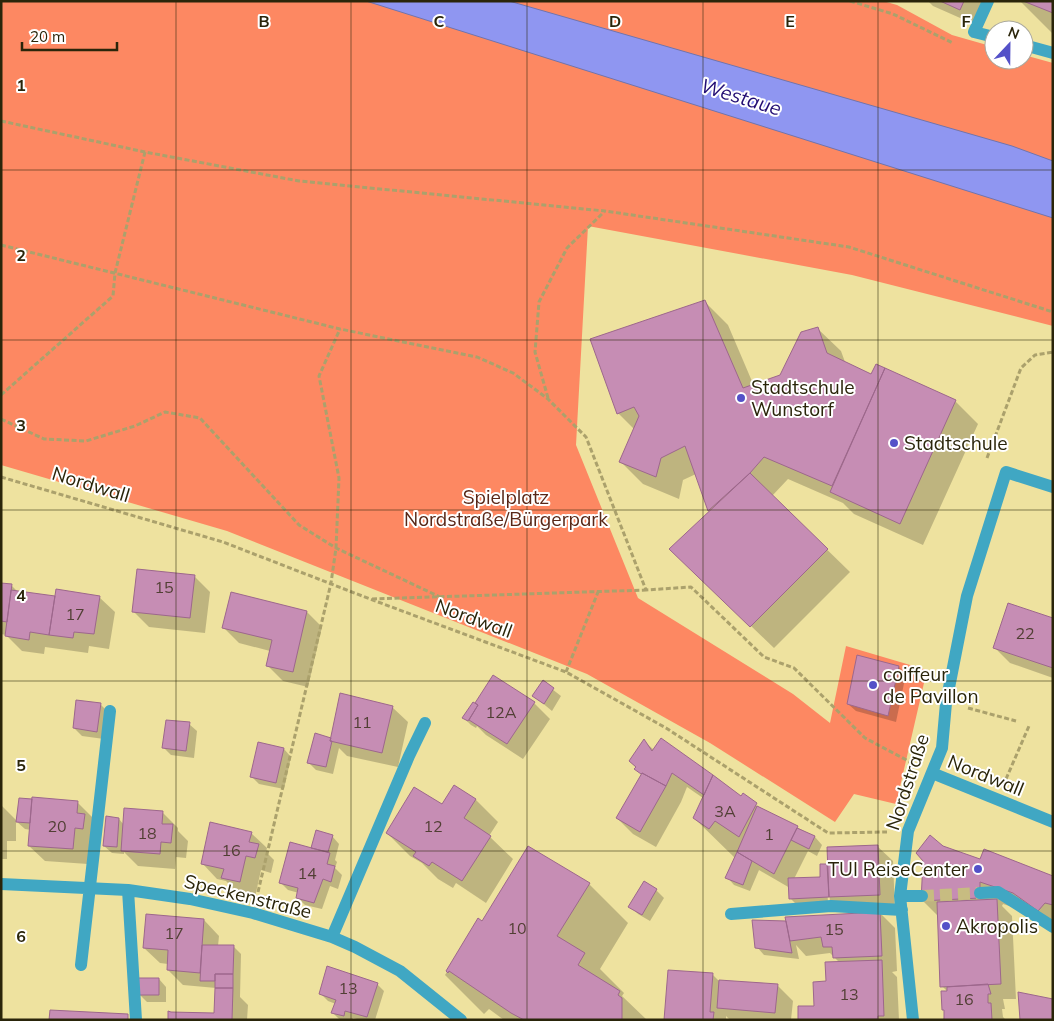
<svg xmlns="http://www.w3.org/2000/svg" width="1054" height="1021" font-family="Mulish,sans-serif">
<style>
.green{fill:#fd8862}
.water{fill:#8f96f1;stroke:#7174ac}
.shadow{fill:#0003;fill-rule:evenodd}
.building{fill:#c68db4;stroke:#9d678c}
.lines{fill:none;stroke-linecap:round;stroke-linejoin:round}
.minor-tunnel{stroke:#c7bc81;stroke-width:12;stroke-dasharray:12 6;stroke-linecap:butt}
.path{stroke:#aba16c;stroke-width:3;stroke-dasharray:5 2.5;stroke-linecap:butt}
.minor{stroke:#40a7c3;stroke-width:12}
.grid{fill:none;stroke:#2a250a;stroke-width:1;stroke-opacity:0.55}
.poi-dot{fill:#5451c8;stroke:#fff;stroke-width:2}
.labels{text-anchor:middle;stroke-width:4;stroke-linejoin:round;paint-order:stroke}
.number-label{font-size:16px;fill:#513f34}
.poi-label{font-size:19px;fill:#2a250a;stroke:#fff;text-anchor:start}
.street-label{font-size:19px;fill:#2a250a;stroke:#fff}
.park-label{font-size:19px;fill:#592717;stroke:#fff}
.water-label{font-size:20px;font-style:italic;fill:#220d73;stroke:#fff}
.grid-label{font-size:16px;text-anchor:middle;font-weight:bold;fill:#2a250a;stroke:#fff;stroke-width:4;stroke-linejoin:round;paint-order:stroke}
</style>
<rect width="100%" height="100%" fill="#eee29f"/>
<path class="green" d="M1,1H883L897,5L952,35L994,47V60H1024V55L1053,63V326L852,275L588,226L576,445L638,598L793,694L830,723L846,646L927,670L896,804L854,794L835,822L710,743L587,674L227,531L1,465Z"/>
<path class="water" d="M366,1H509L1012,146L1053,161V218Z"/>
<path class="shadow" d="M928,1H986L976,25L933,6Z
M1020,1H1053V34Z
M705,302L728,325L754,386L781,376L818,329L841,351L845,362L872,375L876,365L955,401L978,424L923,545L854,514L843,503L788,479L772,496L850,572L774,648L694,571L709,513L696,474L683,480L679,499L643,484L621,462L634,429L618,413Z
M194,576L210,592L205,633L149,627L133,611Z
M1,584L11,585L18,592L56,598L99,597L115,612L109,649L89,646L88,653L45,647L44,654L22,651L6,635L1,634Z
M307,612L322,627L308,687L283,681L267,665L270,651L239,643L223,627Z
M1053,620V678L1010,663L994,647Z
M899,667L906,674L896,722L856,711L848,704Z
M493,677L534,703L550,719L523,759L486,735L477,726L476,728L471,725L464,718L475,705Z
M543,682L561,696L552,711L534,696Z
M100,704L108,712L104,739L82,736L74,728Z
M392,707L408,722L398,767L347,756L339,748L333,774L316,770L309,763L331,739Z
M189,724L197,731L194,758L171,755L164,748Z
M644,741L654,750L815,837L822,845L817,856L808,851L794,879L822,878L827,865L829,867L877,846L893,861L895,910L878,911L895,928L897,971L892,972L897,977L899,1020H799L815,1007L827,982L840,963L830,953L806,956L796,945L799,959L764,955L757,947L785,923L865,914L798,906L790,898V888L759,870L750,891L734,885L727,877L735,858L694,818L703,798L687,787L681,802L656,847L633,834L617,818L642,774L630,761ZM827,884H829L830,903H828Z
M259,744L284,749L291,757L284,789L259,784L252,777Z
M475,799L498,822L489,836L513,859L486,903L456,883L453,888L438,879L422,863L410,856L387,833L442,806Z
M77,802L93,818L88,864L45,861L29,846L31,830L25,829L16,821V841H7V859H1V805L17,821Z
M162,812L178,828V831L188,841L186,858L176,857L175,869L138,866L124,852V854L112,853L104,846L119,819L124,825Z
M251,833L267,848L266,852L274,860L271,873L261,870L255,897L238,893L226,881L217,879L202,863Z
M332,836L339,844L335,860L337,862L335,868L342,875L338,889L330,886L322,909L305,905L297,897L299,893L288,890L280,882L312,849Z
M942,847L981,861L1053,877V926L1037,915L1003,904L1002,906L1012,916L1016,999H1003L1005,1009H1002L1003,1017L1006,1020H946L945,1011L943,1009L948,992L942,986L939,917L923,901Z
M644,883L656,890L664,898L650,921L638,914L630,906Z
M589,884L628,923L600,969L624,993L622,996L647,1020H504L489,1009L484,1014L445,975L478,920L482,922Z
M204,920L219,936L218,946H233L241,954L240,997L248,1005L247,1020H169L216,1014V988L183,985L168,970V964L160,963L144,948Z
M712,974L719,981L777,985L793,1001L791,1020H730L726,1016V1020H665Z
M159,979L166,987V1002H147L139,994Z
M377,984L384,991L375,1020H361L353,1018L352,1020H340L333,1013L336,1004L328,1001L320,993Z"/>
<path class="building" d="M940,1H964L960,10Z
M1023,1H1053V13Z
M705,300L743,388L780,375L801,332L818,327L827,353L871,374L876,364L885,368L832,486L764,457L750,473L708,511L685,446L661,458L656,477L619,462L639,416L634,407L617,414L590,339Z
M885,368L956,400L900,524L830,492Z
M750,473L828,549L750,627L669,549Z
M137,569L195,575L190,618L132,612Z
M1,583L12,584L7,622L1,621Z
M56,589L100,596L94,634L74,632L73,638L49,635Z
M11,590L55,596L49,635L30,632L29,640L5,636Z
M231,592L307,611L293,672L266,666L272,640L222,628Z
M1008,603L1053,618V668L993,648Z
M857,655L899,666L888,716L847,704Z
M493,675L535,702L507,744L469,720L478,705L475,703Z
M543,680L554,688L544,704L532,696Z
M340,693L393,706L382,753L330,741Z
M76,700L101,703L97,732L73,728Z
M473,702L478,705L468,721L462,718Z
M166,720L190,722L186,751L162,748Z
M315,733L331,738L330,741H332L326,767L307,763Z
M661,738L713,775L704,795L672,773L666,786L642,773L641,774L634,769L636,767L629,761L644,739L652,751Z
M258,742L284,748L276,783L250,777Z
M642,773L666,786L640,832L616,818Z
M713,775L741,796L743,793L757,803L739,837L715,821L709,829L693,818Z
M454,785L476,799L464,818L491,836L462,881L432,862L429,866L413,856L416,852L386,833L414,787L442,804Z
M32,797L78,801L77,813L85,814L83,829L75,828L73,849L28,846Z
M19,798L32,799L30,823L16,822Z
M757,806L798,826L774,874L737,852Z
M124,808L163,811L162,824H173L171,843L161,842L160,854L121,851Z
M106,816L119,818L117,847L103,846Z
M210,822L252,832L249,842L259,844L255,858L246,856L240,882L221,878L224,869L201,864Z
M797,828L815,836L809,849L791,840Z
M316,830L333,835L328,852L311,848Z
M930,835L943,846L980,859L984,849L1053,876V905L1045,903L1038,911L1013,893L980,882V898L921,901L923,861L916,853Z
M290,842L330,853L327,864L335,866L331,882L323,879L314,903L296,898L298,888L279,883Z
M878,845L880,895L829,897L827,847Z
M528,846L590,883L557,936L585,953L578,965L620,991L618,995L622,998V1020H524L511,1013L449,971L448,973L446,971L478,918L482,921Z
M737,852L752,861L743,885L725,878Z
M820,864H827L829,897L789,899L788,878L820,877Z
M644,881L657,889L642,915L628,907Z
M997,899L1001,984L940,987L937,902Z
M880,912L882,956L833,958L832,947H823L821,937L790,941L785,917Z
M146,914L204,919L200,973L167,970L168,950L143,948Z
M752,920L786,921L792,953L755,948Z
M202,945H234L233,974H215V981H200Z
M882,960L884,1016H878V1019L798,1020V1006H814L813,982L826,981L825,962Z
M327,966L378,983L367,1017L345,1011L344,1016L331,1013L336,1000L319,994Z
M668,970L713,973L710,1012H714L713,1020H664Z
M215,974H233V988H215Z
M137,978H159V995H138Z
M719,980L778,984L775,1013L717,1008Z
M988,984L991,994H988V1003H991L992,1020H942L944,1019V1010H942L941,991H947V987Z
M215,988H233L232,1020H168V1011L171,1012L214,1013Z
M1018,992L1053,999V1020H1020Z
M50,1010L128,1014V1020H49Z"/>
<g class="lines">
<path class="minor-tunnel" d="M922,896L980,893"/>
<path class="path" d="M850,1L893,14L953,43
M1,121L145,152L299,181L605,211L849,247L1053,312
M1,245L340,329L477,357L513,373L548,399L586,437L646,590L691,587L764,657L794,668L865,738L912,763
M1,395L113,296L115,273L145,152
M548,398L535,352L539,302L567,248L604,212
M1,419L44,439L86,441L135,426L165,412L200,418L299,525L336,548L440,597
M987,458L1021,368L1035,355L1053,352
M1,477L223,542L370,599L566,672L666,728L828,833L887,832
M372,599L646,590
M566,672L598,592
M968,708L1016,721
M1006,779L1029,726
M258,892L331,583L336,548L339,478L319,376L340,329"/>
<path class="minor" d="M988,1L974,32L994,37
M1024,45L1053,53
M932,773L1053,822
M1,884L128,890L190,899L253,913L332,937L355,947L400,971L461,1020
M128,890L136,1020
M980,893L998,892L1053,927
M900,896H922
M731,914L831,906L902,910
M332,937L409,756L425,723
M81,965L110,711
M913,1020L900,896L908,831L942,748L946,703L967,596L1006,472L1053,487"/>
</g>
<path class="grid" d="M176,1V1020M351,1V1020M527,1V1020M703,1V1020M878,1V1020M1,170H1053M1,340H1053M1,510H1053M1,681H1053M1,851H1053"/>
<g class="poi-dot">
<circle cx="741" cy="398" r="5"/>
<circle cx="894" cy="443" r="5"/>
<circle cx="873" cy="685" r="5"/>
<circle cx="978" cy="869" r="5"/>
<circle cx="946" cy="926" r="5"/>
</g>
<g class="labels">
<g class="number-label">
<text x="164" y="593">15</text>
<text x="75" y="620">17</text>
<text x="1025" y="639">22</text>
<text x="501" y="718">12A</text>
<text x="362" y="728">11</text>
<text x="725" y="817">3A</text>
<text x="57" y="832">20</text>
<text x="433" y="832">12</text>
<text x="147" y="839">18</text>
<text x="769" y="840">1</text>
<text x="231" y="856">16</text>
<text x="307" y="879">14</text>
<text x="517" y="934">10</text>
<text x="834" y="935">15</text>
<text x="174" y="939">17</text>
<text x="348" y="994">13</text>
<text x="849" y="1000">13</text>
<text x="964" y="1005">16</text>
</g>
<g class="poi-label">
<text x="751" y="394">Stadtschule<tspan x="751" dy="22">Wunstorf</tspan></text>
<text x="904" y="450">Stadtschule</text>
<text x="883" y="681">coiffeur<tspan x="883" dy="22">de Pavillon</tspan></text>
<text x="968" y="876" text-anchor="end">TUI ReiseCenter</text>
<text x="956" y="933">Akropolis</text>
</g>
<g class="street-label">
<text transform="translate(91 484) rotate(17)" y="7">Nordwall</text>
<text transform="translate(474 618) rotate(20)" y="7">Nordwall</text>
<text transform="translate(986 775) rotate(22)" y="7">Nordwall</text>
<text transform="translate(907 782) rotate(-72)" y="7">Nordstraße</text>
<text transform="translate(248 896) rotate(14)" y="7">Speckenstraße</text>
</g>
<g class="park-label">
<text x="506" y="504">Spielplatz<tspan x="506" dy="22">Nordstraße/Bürgerpark</tspan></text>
</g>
<g class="water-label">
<text transform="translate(741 97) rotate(17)" y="7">Westaue</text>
</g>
</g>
<g class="grid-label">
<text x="264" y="27">B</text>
<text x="439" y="27">C</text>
<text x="615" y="27">D</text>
<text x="790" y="27">E</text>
<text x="966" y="27">F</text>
<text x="21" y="91">1</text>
<text x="21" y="261">2</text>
<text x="21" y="431">3</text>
<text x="21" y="601">4</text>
<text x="21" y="771">5</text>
<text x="21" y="942">6</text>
</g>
<rect width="1054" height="1021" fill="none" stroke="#2a250a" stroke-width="5"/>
<g transform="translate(1009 45) rotate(22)"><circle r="24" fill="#ffffff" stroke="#aaa89d"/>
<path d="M0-4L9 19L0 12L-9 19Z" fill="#5451c8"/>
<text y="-8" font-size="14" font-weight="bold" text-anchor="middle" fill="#2a250a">N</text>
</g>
<path d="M22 42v8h95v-8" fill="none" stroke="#2a250a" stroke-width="2.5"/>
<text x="30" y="42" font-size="15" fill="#2a250a" stroke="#ffffff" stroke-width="4" paint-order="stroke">20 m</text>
</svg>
